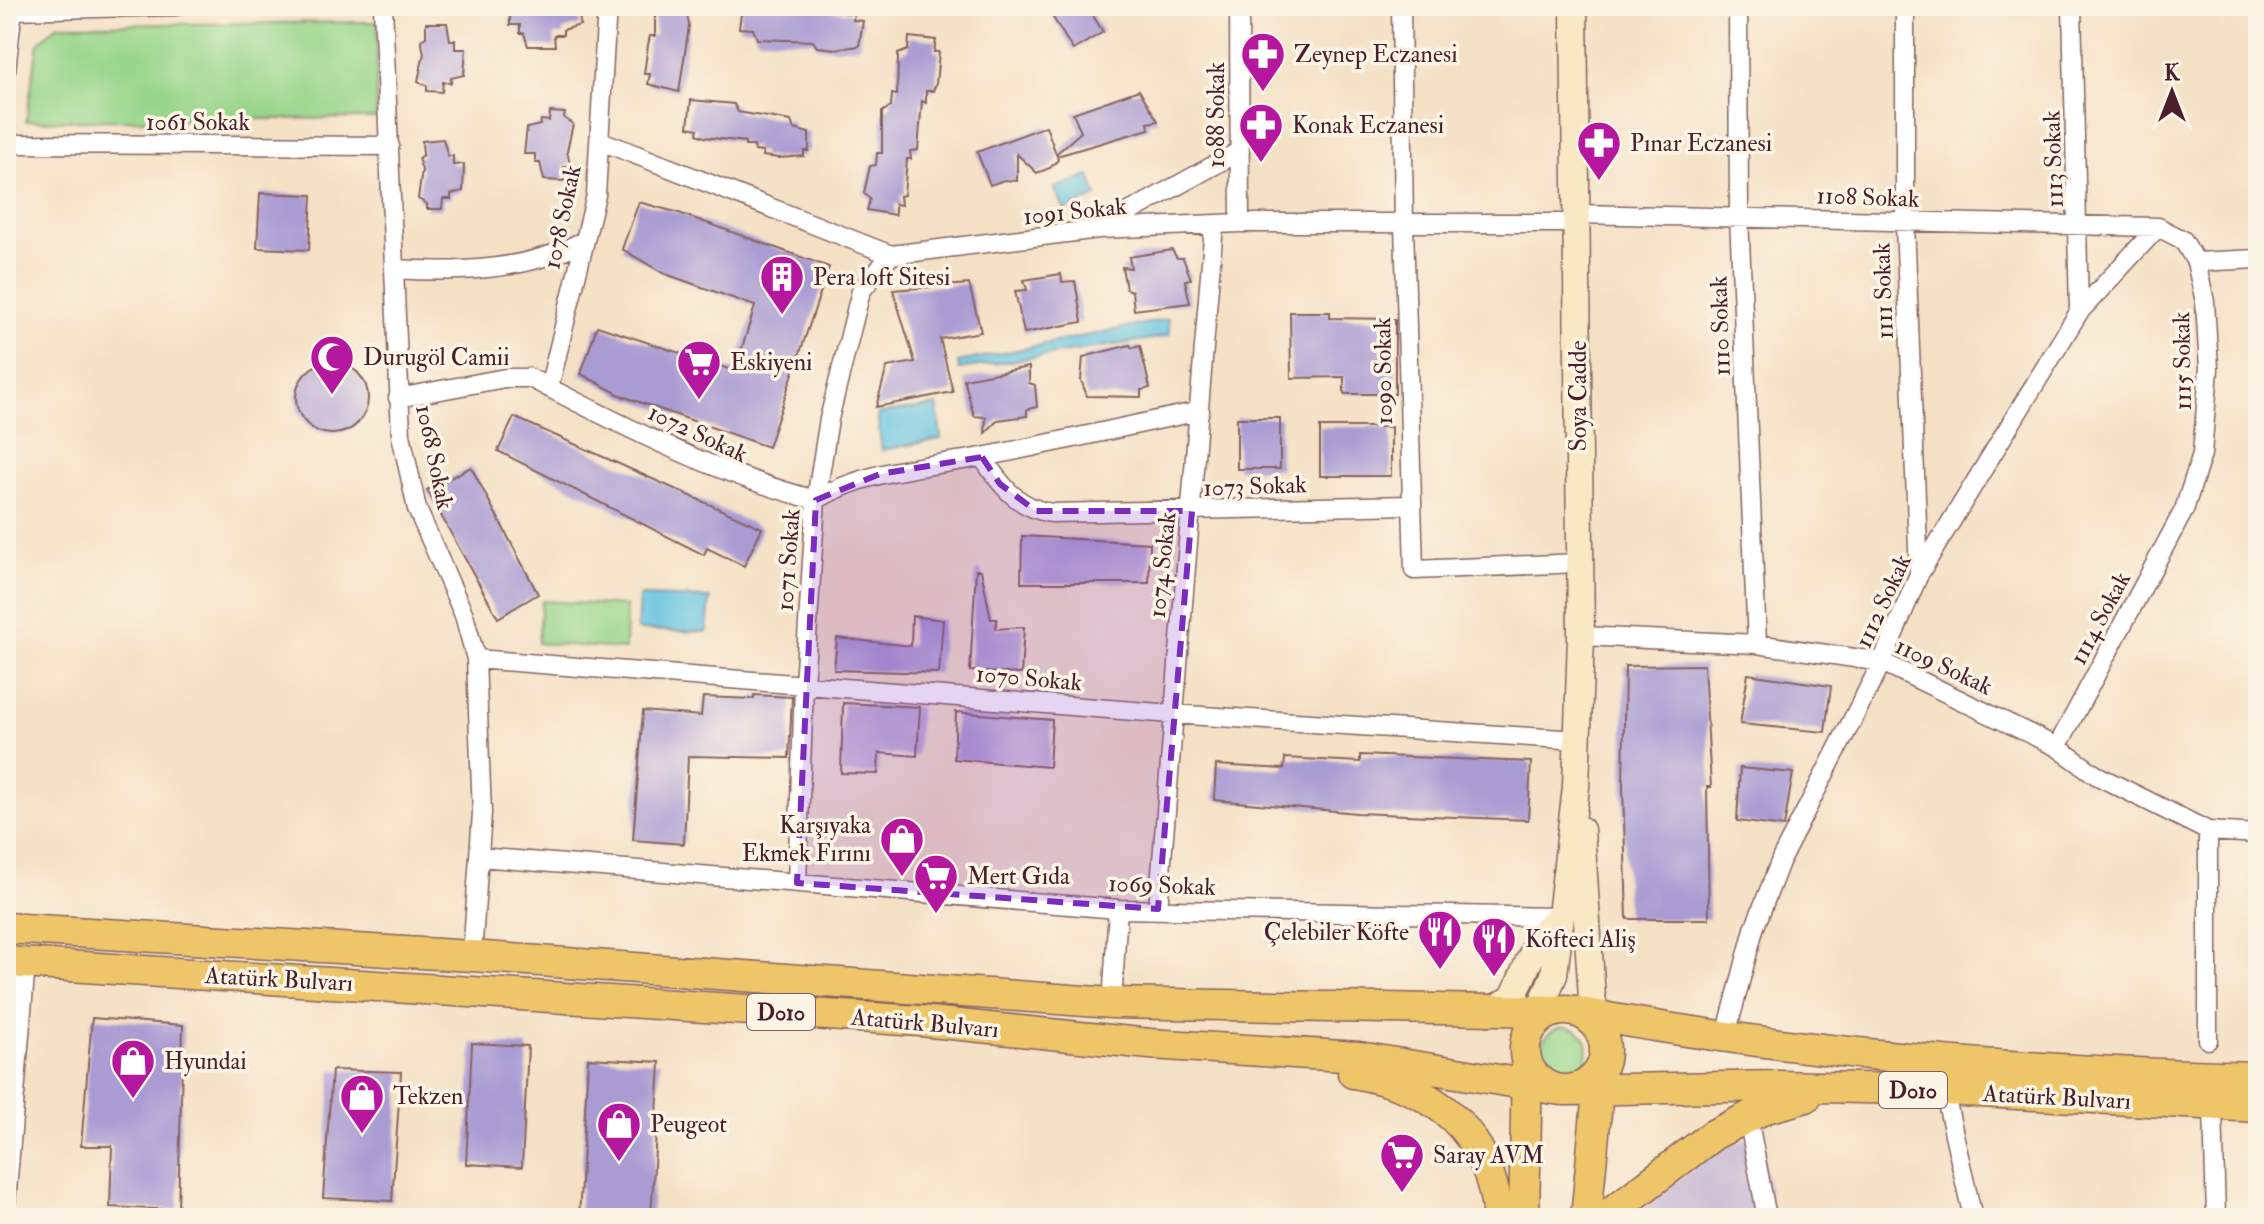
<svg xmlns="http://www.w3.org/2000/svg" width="2264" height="1224" font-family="'IM FELL Double Pica',serif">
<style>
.industrial{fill:#ccbed4}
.green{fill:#97d58a;stroke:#707a5a;stroke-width:2}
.water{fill:#63c3e1;stroke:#567186;stroke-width:2}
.building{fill:#aa9bd3}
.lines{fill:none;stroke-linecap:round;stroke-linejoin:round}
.minor-casing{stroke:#866361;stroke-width:21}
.secondary-casing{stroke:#866361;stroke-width:29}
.trunk-casing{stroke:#866361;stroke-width:33}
.minor{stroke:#fff;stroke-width:18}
.secondary{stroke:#f8e8c3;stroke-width:26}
.trunk{stroke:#eec569;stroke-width:30}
.marked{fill:#7b2cbf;fill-opacity:0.2;stroke:#7b2cbf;stroke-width:6;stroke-dasharray:16 10;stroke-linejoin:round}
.labels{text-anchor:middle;stroke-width:7;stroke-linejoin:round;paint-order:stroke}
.shield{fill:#fcf5e5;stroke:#7f5f63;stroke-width:2}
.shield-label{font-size:22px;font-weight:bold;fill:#4a1f2b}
.poi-label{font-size:24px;fill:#4a1f2b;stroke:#fcf5e5;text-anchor:start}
.street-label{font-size:24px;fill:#4a1f2b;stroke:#fcf5e5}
</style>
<rect width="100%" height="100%" fill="#fcf5e5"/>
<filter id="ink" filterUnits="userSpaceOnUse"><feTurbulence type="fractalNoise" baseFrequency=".0125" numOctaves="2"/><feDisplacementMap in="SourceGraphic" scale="16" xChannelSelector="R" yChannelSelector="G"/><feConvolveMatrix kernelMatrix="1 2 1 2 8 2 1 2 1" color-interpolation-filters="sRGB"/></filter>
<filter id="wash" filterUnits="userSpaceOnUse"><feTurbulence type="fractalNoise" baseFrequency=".006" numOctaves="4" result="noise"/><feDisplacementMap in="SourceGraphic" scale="32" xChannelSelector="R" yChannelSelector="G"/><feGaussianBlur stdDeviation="1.8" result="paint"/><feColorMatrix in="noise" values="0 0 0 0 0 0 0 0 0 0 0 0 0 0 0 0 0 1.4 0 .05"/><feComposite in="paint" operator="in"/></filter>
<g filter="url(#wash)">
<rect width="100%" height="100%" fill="#f4e0c4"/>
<path class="industrial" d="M1762,1134L1773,1218H1628L1719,1149Z"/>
<path class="green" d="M377,22L376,118L26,121L38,43L58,25Z
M542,601L626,606L625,649L538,643Z
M1542 1050a23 23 0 1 1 46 0a23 23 0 1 1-46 0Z"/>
<path class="water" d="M1090,176L1097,196L1065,210L1054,188Z
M1168,319L1170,334L1158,338L959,369L958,362Z
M937,405L941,439L882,450L877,414Z
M639,596L710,598L707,632L637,630Z"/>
<g id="blocks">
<path class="building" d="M517,6H579L580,25L563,30V35H554L555,46H528L524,33H520V25H510V10Z
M655,6H686L689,26L679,92L648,84L650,74H644L648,45L650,36H655Z
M742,6H794L854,14L853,20L863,21L859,46L837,49L817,47L813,41L757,39L753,29L739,28Z
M1046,6H1087L1103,32L1073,50Z
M426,23H447L450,40H455V49H466L464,75L451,78V83L443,82L442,92L427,91V86L418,81L424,53L421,40L426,37Z
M909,37L936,40L934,52H939L936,84L933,91H926V103L922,101L918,150L910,151L911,159H907L904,195L900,196L901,205L895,204V215L867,210L870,199L864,193L870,166L876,165L877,153H882V112L891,106L892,94L897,95L898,54L908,50Z
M1139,90L1158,121L1148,123L1149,129L1057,156L1058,160L1050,168L1037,173L1017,154V181L1004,180L990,185L977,152L1046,126L1056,154L1081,132L1073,113Z
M691,100L734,104L738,112L791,121L794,129L809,133V151H804V156L779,158L763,156V152L755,151L754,146H745V142L704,137L697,134L698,129L688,127Z
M550,112L565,113L564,118L573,124L567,151L570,164L564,167V181L544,180L540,163H535V154H524L527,128L540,125L541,120L549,121Z
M443,139L448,156H453V165L464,164L463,191L451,194V199H443L442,209H427V204L418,199L422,170L418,158L423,155L422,141Z
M260,193L312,195L309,250L257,248Z
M639,202L679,213L829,267L768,447L622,396L581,374L597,326L735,371L755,306L663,273L622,249Z
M1172,250L1177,258H1183L1191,279L1185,280L1190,303L1134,310L1132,291L1126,289L1122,267L1131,268L1129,257Z
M1061,274L1062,282L1075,281L1082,322L1024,333L1015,291L1027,290L1024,280Z
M969,284L981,332L940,339L953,392L876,407L887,367L915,362L893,290Z
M1290,312H1330V318L1395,319V394H1344V377L1291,378Z
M1130,345L1132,348L1140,346L1150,388L1141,390V397L1087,396L1081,380L1083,357Z
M296 398a36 36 0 1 1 72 0a36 36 0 1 1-72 0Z
M1029,367V383L1035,385L1037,407L1027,409V416L998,420L985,433L986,417L974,416L964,379Z
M514,417L762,528L744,566L707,548L704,555L498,451Z
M1237,418H1280V469H1237Z
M1320,427H1391V476H1320Z
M471,467L538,594L498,618L427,490Z
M1022,536L1150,543L1149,583H1021Z
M976,570H981L991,619H997L996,629L1024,627L1021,674L970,671Z
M912,616L943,620L939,673L834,670L837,638L911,646Z
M1704,665L1711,787H1707L1709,919H1627L1623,786L1625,666Z
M1748,674L1831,686L1825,732L1740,724Z
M754,695L792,697L789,758L688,756L684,844L633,840L643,711L701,716L703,697L754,699Z
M843,703L920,707L917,756L879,753L878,774L841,773Z
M956,712L1052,720L1049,767L954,759Z
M1360,755L1531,762L1528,820L1357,813L1214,800L1216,765L1284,769L1285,758L1360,762Z
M1740,768L1793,773L1784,827L1737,821Z
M92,1018L183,1025L178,1210L110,1207L112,1146H81Z
M472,1043L528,1046L522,1167L466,1164Z
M588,1058L660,1062L651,1218H579Z
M332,1070L401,1072L392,1201L323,1198Z"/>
</g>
</g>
<g filter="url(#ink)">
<use href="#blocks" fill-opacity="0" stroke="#866361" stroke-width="2"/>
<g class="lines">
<g class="minor-casing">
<path id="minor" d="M383,6L401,435L417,509L464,615L476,659L482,813L472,956
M1239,6L1240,223
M1401,6L1404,225L1414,570L1579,563
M1738,6L1739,216L1757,644
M1905,6V223L1919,574
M2072,6L2079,312
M13,10L176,6
M6,71L13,6
M601,141L891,255L1099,229L1240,223H1577
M6,144L390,146
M1577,214L2158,227L2183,240L2196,262L2205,302L2209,369L2202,454L2184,510L2057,747
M1102,227L1240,151
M2196,262L2258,259
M394,269C456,273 529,271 585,240
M549,388L596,195L607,6
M398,398L505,378H530C623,426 715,474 816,500C866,470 925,467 982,457C1055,443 1127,426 1200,411
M982,457C1000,484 1018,509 1052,513L1410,505
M1581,636L1757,644L1882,662L2057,747L2096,775L2208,831L2258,834
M476,659L1172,714L1579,740
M2208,831V1040
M479,857L1118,909L1559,917
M797,883L804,685L816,500L829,419L861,291L891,255
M1158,909L1214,225
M1112,1003L1118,909
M1726,1035L1754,929L1782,857L1882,662L1919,574L2079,312L2158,227
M1944,1090L1973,1218
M2213,1106L2216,1218
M1748,1117L1767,1218
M6,1202L26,963"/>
</g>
<g class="secondary-casing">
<path id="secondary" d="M1581,830L1592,998L1601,1031
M1488,1012L1513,998L1541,933L1559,917
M1533,1025L1554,975L1576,787L1581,636L1574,6"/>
</g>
<g class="trunk-casing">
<path id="trunk" d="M6,928L472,956L1112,1003L1555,1011
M6,962L920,1021L1150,1044L1359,1057L1554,1089
M1525 1050a40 40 0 1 1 80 0a40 40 0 1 1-80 0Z
M1581,1013C1803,1055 2032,1072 2258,1077
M1353,1073C1436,1087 1490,1131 1498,1218
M1567,1090L1778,1086L1944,1090L2258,1107
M1524,1218L1527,1064
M1586,1218L1600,1070
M1604,1218L1713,1135L1766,1108L1806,1097"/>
</g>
<use href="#minor" class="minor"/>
<use href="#secondary" class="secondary"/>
<use href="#trunk" class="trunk"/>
</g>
</g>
<path class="marked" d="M982,457L1000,484L1036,511H1192L1158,909L797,883L816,500L880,474Z"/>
<defs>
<g id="pharmacy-pin" transform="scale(2.3)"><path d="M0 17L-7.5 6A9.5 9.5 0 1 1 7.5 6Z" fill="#b5179e" stroke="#fcf5e5"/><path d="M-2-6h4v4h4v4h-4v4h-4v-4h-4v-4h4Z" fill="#fff"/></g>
<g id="building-pin" transform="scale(2.3)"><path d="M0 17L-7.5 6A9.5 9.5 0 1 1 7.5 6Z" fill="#b5179e" stroke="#fcf5e5"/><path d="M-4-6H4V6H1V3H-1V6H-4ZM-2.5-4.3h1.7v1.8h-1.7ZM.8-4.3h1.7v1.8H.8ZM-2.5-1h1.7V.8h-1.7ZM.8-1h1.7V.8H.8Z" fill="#fff"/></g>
<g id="mosque-pin" transform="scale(2.3)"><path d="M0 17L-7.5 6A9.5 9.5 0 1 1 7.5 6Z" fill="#b5179e" stroke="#fcf5e5"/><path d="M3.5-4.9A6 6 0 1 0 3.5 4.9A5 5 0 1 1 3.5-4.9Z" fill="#fff"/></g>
<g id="supermarket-pin" transform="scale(2.3)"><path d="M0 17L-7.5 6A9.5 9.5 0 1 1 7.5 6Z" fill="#b5179e" stroke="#fcf5e5"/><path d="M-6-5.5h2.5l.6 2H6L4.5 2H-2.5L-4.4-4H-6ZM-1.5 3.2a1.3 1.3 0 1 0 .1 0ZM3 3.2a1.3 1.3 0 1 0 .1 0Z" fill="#fff"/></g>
<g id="shop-pin" transform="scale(2.3)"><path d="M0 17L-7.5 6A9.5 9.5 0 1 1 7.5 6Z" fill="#b5179e" stroke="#fcf5e5"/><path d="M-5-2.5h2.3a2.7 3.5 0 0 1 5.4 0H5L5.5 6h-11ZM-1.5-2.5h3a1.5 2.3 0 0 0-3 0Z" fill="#fff"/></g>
<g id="restaurant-pin" transform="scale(2.3)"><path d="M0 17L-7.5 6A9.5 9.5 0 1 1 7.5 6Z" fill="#b5179e" stroke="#fcf5e5"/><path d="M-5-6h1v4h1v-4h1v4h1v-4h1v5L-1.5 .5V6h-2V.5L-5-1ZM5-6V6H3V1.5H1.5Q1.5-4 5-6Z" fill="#fff"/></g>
</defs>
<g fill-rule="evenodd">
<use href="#pharmacy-pin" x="1263" y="54"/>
<use href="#pharmacy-pin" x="1261" y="125"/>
<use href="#pharmacy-pin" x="1599" y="143"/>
<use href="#building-pin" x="782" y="277"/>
<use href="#mosque-pin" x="332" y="357"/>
<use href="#supermarket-pin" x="699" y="362"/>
<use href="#shop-pin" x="902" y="839"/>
<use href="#supermarket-pin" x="936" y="876"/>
<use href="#restaurant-pin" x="1440" y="932"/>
<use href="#restaurant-pin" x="1494" y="939"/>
<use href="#shop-pin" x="133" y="1061"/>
<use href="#shop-pin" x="362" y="1096"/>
<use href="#shop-pin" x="619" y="1124"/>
<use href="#supermarket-pin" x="1402" y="1155"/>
</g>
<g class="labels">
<g class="shield">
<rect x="747" y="994" width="68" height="36" rx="6"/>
<rect x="1879" y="1072" width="68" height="36" rx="6"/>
</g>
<g class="shield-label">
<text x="781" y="1020">D010</text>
<text x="1913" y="1098">D010</text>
</g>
<g class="poi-label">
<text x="1294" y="62">Zeynep Eczanesi</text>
<text x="1292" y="133">Konak Eczanesi</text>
<text x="1630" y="151">Pınar Eczanesi</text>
<text x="813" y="285">Pera loft Sitesi</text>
<text x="363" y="365">Durugöl Camii</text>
<text x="730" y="370">Eskiyeni</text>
<text x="871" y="833" text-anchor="end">Karşıyaka<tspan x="871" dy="28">Ekmek Fırını</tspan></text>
<text x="967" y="884">Mert Gıda</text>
<text x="1409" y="940" text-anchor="end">Çelebiler Köfte</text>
<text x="1525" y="947">Köfteci Aliş</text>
<text x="164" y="1069">Hyundai</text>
<text x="393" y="1104">Tekzen</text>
<text x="650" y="1132">Peugeot</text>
<text x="1433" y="1163">Saray AVM</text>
</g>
<g class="street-label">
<text transform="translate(1216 115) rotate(-90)" y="8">1088 Sokak</text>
<text x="198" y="130">1061 Sokak</text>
<text transform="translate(2053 159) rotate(-92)" y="8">1113 Sokak</text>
<text transform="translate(1868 197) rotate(2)" y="8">1108 Sokak</text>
<text transform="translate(1075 211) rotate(-6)" y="8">1091 Sokak</text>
<text transform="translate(562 217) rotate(-78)" y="8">1078 Sokak</text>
<text transform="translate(1883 291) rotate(-92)" y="8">1111 Sokak</text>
<text transform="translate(1720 326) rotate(-92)" y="8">1110 Sokak</text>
<text transform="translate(2182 361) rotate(-91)" y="8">1115 Sokak</text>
<text transform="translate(1383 371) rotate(-91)" y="8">1090 Sokak</text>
<text transform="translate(1578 396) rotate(-90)" y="8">Soya Cadde</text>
<text transform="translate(698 433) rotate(25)" y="8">1072 Sokak</text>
<text transform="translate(435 457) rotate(78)" y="8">1068 Sokak</text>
<text transform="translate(1255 486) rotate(-2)" y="8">1073 Sokak</text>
<text transform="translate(788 560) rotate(-86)" y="8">1071 Sokak</text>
<text transform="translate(1162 565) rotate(-84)" y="8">1074 Sokak</text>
<text transform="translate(1883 601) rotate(-65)" y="8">1112 Sokak</text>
<text transform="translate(2100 618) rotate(-62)" y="8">1114 Sokak</text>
<text transform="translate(1944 666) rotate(25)" y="8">1109 Sokak</text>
<text transform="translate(1029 678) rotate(5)" y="8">1070 Sokak</text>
<text transform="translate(1162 885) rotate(2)" y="8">1069 Sokak</text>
<text transform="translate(279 979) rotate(3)" y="8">Atatürk Bulvarı</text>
<text transform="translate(925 1023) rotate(5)" y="8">Atatürk Bulvarı</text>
<text transform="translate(2057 1097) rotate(3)" y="8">Atatürk Bulvarı</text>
</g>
</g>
<rect width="2264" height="1224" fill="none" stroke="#fcf5e5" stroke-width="32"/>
<g transform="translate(2172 92)" stroke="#fcf5e5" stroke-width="6" paint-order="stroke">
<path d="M0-6L14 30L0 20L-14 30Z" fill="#4a1f2b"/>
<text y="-12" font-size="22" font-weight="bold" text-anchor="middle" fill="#4a1f2b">K</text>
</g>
</svg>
